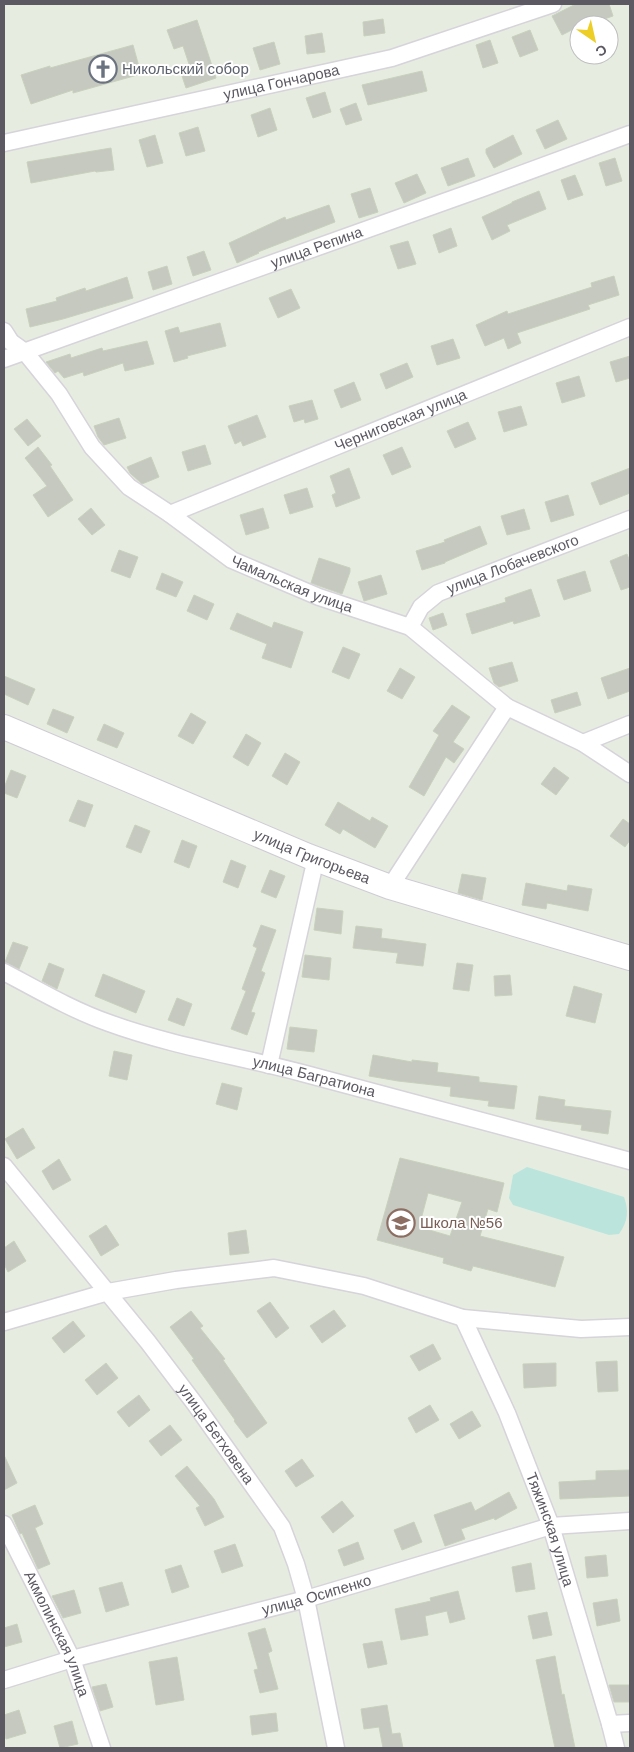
<svg xmlns="http://www.w3.org/2000/svg" width="634" height="1752" font-family="Helvetica,sans-serif">
<style>
.green{fill:#bbe5dc}
.building{fill:#c5c9bf;stroke:#c9d1be;fill-rule:evenodd}
.lines{fill:none;stroke-linecap:round;stroke-linejoin:round}
.minor-casing{stroke:#d6d3da;stroke-width:19}
.secondary-casing{stroke:#cfcbd5;stroke-width:26}
.minor{stroke:#fff;stroke-width:16}
.secondary{stroke:#fff;stroke-width:24}
.labels{text-anchor:middle;stroke-width:4;stroke-linejoin:round;paint-order:stroke}
.worship-label{font-size:15px;fill:#5b616d;stroke:#fff;text-anchor:start}
.street-label{font-size:15px;fill:#5c5962;stroke:#fff}
.education-label{font-size:15px;fill:#785e54;stroke:#fff;text-anchor:start}
</style>
<rect width="100%" height="100%" fill="#e6ede0"/>
<path class="green" d="M527,1167L624,1197C629,1211 628,1221 619,1234L609,1235L513,1205L509,1198L513,1175Z"/>
<path class="building" d="M576,4H609L613,16L596,22L595,18L562,35L552,16Z
M383,19L385,33L364,36L363,22Z
M197,20L216,78L186,88L180,70L190,67L183,46L174,49L167,30Z
M530,30L538,50L520,57L512,37Z
M322,33L325,52L307,54L305,36Z
M490,40L498,63L483,68L476,45Z
M274,42L280,64L260,70L253,48Z
M133,45L141,74L73,93V90L31,104L21,75L50,66V68Z
M422,71L427,91L368,105L362,85Z
M325,92L331,112L313,118L306,98Z
M356,103L362,120L346,125L340,109Z
M270,108L277,130L258,137L251,115Z
M558,120L567,139L545,149L536,130Z
M198,127L205,151L186,156L179,133Z
M155,135L163,163L147,167L139,140Z
M513,135L522,154L494,168L486,153V149Z
M111,148L114,170L96,172L95,171L31,183L27,162Z
M468,158L475,176L448,186L441,168Z
M615,158L622,181L606,186L599,163Z
M417,174L426,193L404,203L395,183Z
M575,175L583,195L568,200L561,180Z
M370,188L378,212L359,218L351,194Z
M539,191L546,209L507,225L510,231L492,240L482,217L512,203V202Z
M329,205L335,222L258,252L259,253L237,263L229,243L285,217L286,220Z
M451,228L457,246L439,253L433,235Z
M408,241L416,264L398,269L390,246Z
M204,251L211,270L193,276L187,257Z
M167,266L172,284L153,290L148,272Z
M614,276L619,295L588,305L590,309L517,333L521,343L508,349L504,338L485,346L476,325L507,311L508,314L592,287L591,283Z
M127,277L133,298L63,319L30,327L26,309L57,301L56,298L85,288L86,291Z
M291,289L300,308L278,318L269,298Z
M220,323L226,346L187,356L188,358L174,362L165,331L178,327L180,333Z
M453,339L460,358L437,365L431,346Z
M147,341L154,364L125,371L123,363L84,376L83,372L64,378L58,371L55,373L46,362L70,354L71,358L102,348L103,351Z
M630,356V378L616,382L610,362Z
M407,363L413,377L386,389L380,374Z
M579,376L585,396L562,403L556,383Z
M354,382L361,400L341,408L334,390Z
M312,400L318,419L305,423L304,419L294,422L289,406Z
M521,406L527,425L504,432L498,412Z
M257,415L266,437L243,446L241,441L235,444L228,426Z
M119,418L126,438L104,445L98,437L94,426Z
M27,419L41,436L28,446L14,429Z
M468,422L476,439L455,448L447,431Z
M205,445L211,464L188,471L182,452Z
M38,447L52,465L50,466L73,500L48,517L33,495L47,486L25,458Z
M402,447L411,467L392,475L383,455Z
M151,457L159,477L142,484L130,473L127,467Z
M349,468L360,498L336,507L332,495L336,493L330,476Z
M630,468V493L600,505L591,483Z
M307,488L313,507L290,514L284,495Z
M568,495L574,515L551,522L545,502Z
M91,508L105,525L92,535L78,519Z
M263,508L269,528L246,535L240,515Z
M524,509L530,529L507,535L501,516Z
M480,526L487,544L445,562V563L422,570L416,551L445,542L444,540Z
M119,550L138,557L130,578L111,571Z
M627,554L630,562V587L621,590L610,561Z
M319,558L350,568V572L342,594L311,583Z
M585,571L591,591L564,600L557,580Z
M162,573L183,582L176,597L156,589Z
M381,575L387,594L364,601L358,582Z
M531,589L540,616L514,624L513,621L472,634L466,614L506,602L505,598Z
M194,595L214,604L207,620L187,611Z
M237,613L272,628L274,622L303,632L291,668L262,658L267,644L230,629Z
M443,613L447,625L433,630L429,618Z
M343,647L360,654L349,679L332,672Z
M512,662L518,681L499,687L494,683L489,668Z
M400,668L415,677L402,699L387,691Z
M630,668V691L608,699L601,678Z
M4,676L35,689L28,705L4,694Z
M577,692L581,705L555,713L551,700Z
M452,705L470,717L453,742L464,749L454,763L446,757L424,796L409,787L439,735L433,731Z
M53,709L74,717L67,733L47,724Z
M191,713L206,722L193,744L178,736Z
M104,724L124,733L117,748L97,740Z
M246,734L261,743L248,766L233,757Z
M285,753L300,762L287,785L272,776Z
M554,767L569,778L556,795L541,784Z
M11,770L26,776L17,798L4,793V788Z
M78,800L93,805L85,827L69,821Z
M338,802L370,821L372,817L388,826L375,848L343,829L340,834L325,825Z
M623,819L630,824V840L625,847L610,836Z
M135,825L150,831L141,853L126,847Z
M182,840L197,846L189,868L174,862Z
M231,860L246,866L238,888L223,882Z
M270,870L285,876L276,898L261,892Z
M462,874L486,878L482,900L458,893Z
M526,883L567,891L568,885L592,889L588,911L547,903L546,909L522,905Z
M317,908L343,911L341,934L314,930Z
M261,925L276,930L261,971L265,973L251,1012L255,1013L247,1035L231,1029L246,991L242,989L257,948L253,946Z
M356,926L382,929L381,938L426,944L423,966L396,963L398,953L353,948Z
M13,942L28,947L19,969L5,962Z
M305,955L331,958L329,980L302,977Z
M49,963L64,969L57,989L42,981Z
M457,963L473,965L469,991L453,989Z
M103,974L145,991L136,1013L95,996Z
M510,975L512,995L495,996L494,976Z
M574,986L602,994L595,1023L566,1016Z
M177,998L192,1004L184,1026L168,1020Z
M290,1027L317,1030L314,1052L287,1049Z
M114,1051L132,1055L127,1080L109,1076Z
M373,1055L412,1062V1060L438,1063L437,1072L479,1077V1082L517,1086L514,1109L488,1106L489,1101L450,1096L451,1087L398,1081L369,1076Z
M222,1083L242,1088L237,1110L216,1104Z
M539,1096L565,1100L564,1106L611,1111L608,1134L581,1130L582,1125L536,1119Z
M23,1128L35,1148L17,1159L5,1139Z
M400,1158L504,1183L497,1212L488,1209L480,1236L564,1257L555,1287L473,1266L471,1271L443,1263L444,1258L377,1240ZM428,1193L462,1202L450,1236L419,1227Z
M59,1159L71,1180L53,1190L42,1171Z
M106,1225L119,1245L101,1256L89,1236Z
M246,1230L249,1253L230,1255L228,1233Z
M14,1241L26,1261L8,1272L4,1264V1248Z
M270,1302L289,1328L276,1338L257,1311Z
M334,1310L346,1326L322,1343L310,1326Z
M191,1311L203,1326L200,1328L225,1359L223,1360L267,1423L247,1438L234,1421L235,1420L192,1360L194,1359L170,1327Z
M73,1321L85,1336L64,1353L52,1338Z
M433,1344L441,1359L419,1371L410,1356Z
M617,1361L618,1391L598,1392L596,1362Z
M106,1363L118,1378L97,1395L85,1380Z
M556,1363V1386L524,1388L523,1364Z
M139,1395L150,1410L129,1427L117,1412Z
M430,1405L439,1420L416,1433L408,1418Z
M472,1411L481,1426L459,1439L450,1424Z
M170,1425L182,1440L161,1456L149,1441Z
M4,1455L17,1483L4,1490Z
M302,1459L314,1476L296,1487L285,1471Z
M187,1466L214,1499L224,1517L205,1526L196,1508L200,1506L175,1476Z
M630,1470V1496L560,1499L559,1482L596,1480V1471Z
M509,1492L517,1508L495,1520L494,1518L461,1529L465,1539L445,1546L434,1515L471,1502L475,1511Z
M342,1501L354,1516L333,1533L321,1517Z
M35,1505L43,1524L35,1528L50,1564L38,1569L22,1533L20,1534L12,1515Z
M414,1522L422,1542L402,1550L394,1530Z
M358,1542L364,1559L344,1566L338,1550Z
M235,1544L243,1566L222,1573L214,1551Z
M606,1555L608,1576L587,1578L585,1557Z
M531,1563L535,1589L516,1592L512,1567Z
M181,1565L189,1587L172,1593L165,1570Z
M122,1582L129,1605L106,1612L99,1588Z
M74,1590L81,1613L63,1618L52,1596Z
M458,1591L465,1619L450,1623L447,1611L425,1616L428,1635L401,1640L395,1609L431,1601L430,1598Z
M617,1599L620,1621L597,1626L593,1603Z
M547,1612L552,1635L533,1639L528,1616Z
M17,1624L22,1642L4,1647V1628Z
M265,1628L272,1651L268,1653L278,1689L260,1693L254,1670L258,1669L248,1633Z
M382,1641L387,1664L368,1668L363,1644Z
M555,1656L562,1695L564,1694L575,1748H555L536,1660Z
M177,1657L184,1700L156,1705L149,1662Z
M106,1684L113,1707L100,1711L92,1687Z
M609,1685H630V1702H614Z
M387,1705L392,1734L400,1733L403,1748H383L379,1727L364,1729L361,1709Z
M19,1710L26,1733L6,1739L4,1731V1715Z
M276,1713L278,1731L252,1735L250,1716Z
M72,1721L78,1744L60,1748L54,1726Z"/>
<g class="lines">
<g class="minor-casing">
<g id="minor">
<path id="s1" d="M4,143L392,58L553,4"/>
<path id="s2" d="M4,331L11,342L25,352L59,394L92,447L129,487L170,514L232,560L319,597L410,627L507,707L583,743L630,774"/>
<path id="s3" d="M4,359L483,188L630,134"/>
<path id="s4" d="M170,514L630,327"/>
<path id="s5" d="M410,627L421,607L438,593L630,519"/>
<path d="M583,743L630,724"/>
<path d="M390,887L507,707"/>
<path id="s6" d="M4,972C38,990 72,1010 109,1023C172,1046 238,1056 302,1073C412,1102 521,1131 630,1161"/>
<path d="M269,1065L316,858"/>
<path id="s7" d="M4,1166L148,1342L195,1404L282,1527L296,1564L306,1599L336,1748"/>
<path id="s8" d="M463,1318L507,1413L551,1526L610,1724L616,1748"/>
<path d="M4,1322L108,1292L176,1280L274,1268L364,1286L463,1318L581,1329L630,1327"/>
<path id="s9" d="M4,1524L72,1659L102,1748"/>
<path id="s10" d="M4,1680L72,1659L306,1599L551,1526L630,1521"/>
<path d="M610,1724L630,1723"/>
</g>
</g>
<g class="secondary-casing">
<g id="secondary">
<path id="s11" d="M4,727L308,856L390,887L630,958"/>
</g>
</g>
<use href="#minor" class="minor"/>
<use href="#secondary" class="secondary"/>
</g>
<defs>
<g id="church-ring" transform="scale(1.4375)"><circle r="9.5" fill="#fff" stroke="#6b7280" stroke-width="1.5"/><path d="M-1.2-6h2.4v3.5h3.3v2.4h-3.3V6h-2.4V-.1h-3.3v-2.4h3.3Z" fill="#6b7280"/></g>
<g id="school-ring" transform="scale(1.4375)"><circle r="9.5" fill="#fff" stroke="#8d6e63" stroke-width="1.5"/><path d="M0-5L7-2L0 1L-7-2ZM-4 1L0 2.5L4 1V4Q0 6-4 4Z" fill="#8d6e63"/></g>
</defs>
<g fill-rule="evenodd">
<use href="#church-ring" x="103" y="69"/>
<use href="#school-ring" x="401" y="1223"/>
</g>
<g class="labels">
<g class="worship-label">
<text x="122" y="74">Никольский собор</text>
</g>
<g class="street-label">
<text dy="5" stroke="none"><textPath href="#s1" startOffset="284">улица Гончарова</textPath></text>
<text dy="5" stroke="none"><textPath href="#s3" startOffset="332">улица Репина</textPath></text>
<text dy="5" stroke="none"><textPath href="#s4" startOffset="249">Черниговская улица</textPath></text>
<text dy="5" stroke="none"><textPath href="#s5" startOffset="125">улица Лобачевского</textPath></text>
<text dy="5" stroke="none"><textPath href="#s2" startOffset="392">Чамальская улица</textPath></text>
<text dy="5" stroke="none"><textPath href="#s11" startOffset="334">улица Григорьева</textPath></text>
<text dy="5" stroke="none"><textPath href="#s6" startOffset="329">улица Багратиона</textPath></text>
<text dy="5" stroke="none"><textPath href="#s7" startOffset="342">улица Бетховена</textPath></text>
<text dy="5" stroke="none"><textPath href="#s8" startOffset="229">Тяжинская улица</textPath></text>
<text dy="5" stroke="none"><textPath href="#s10" startOffset="324">улица Осипенко</textPath></text>
<text dy="5" stroke="none"><textPath href="#s9" startOffset="122">Акмолинская улица</textPath></text>
</g>
<g class="education-label">
<text x="420" y="1228">Школа №56</text>
</g>
</g>
<rect width="634" height="1752" fill="none" stroke="#5c5962" stroke-width="10"/>
<g transform="translate(594 40) rotate(146)"><circle r="24" fill="#ffffff" stroke="#bebdc0"/>
<path d="M0-4L9 19L0 12L-9 19Z" fill="#ecce26"/>
<text y="-8" font-size="14" font-weight="bold" text-anchor="middle" fill="#5c5962">С</text>
</g>
</svg>
